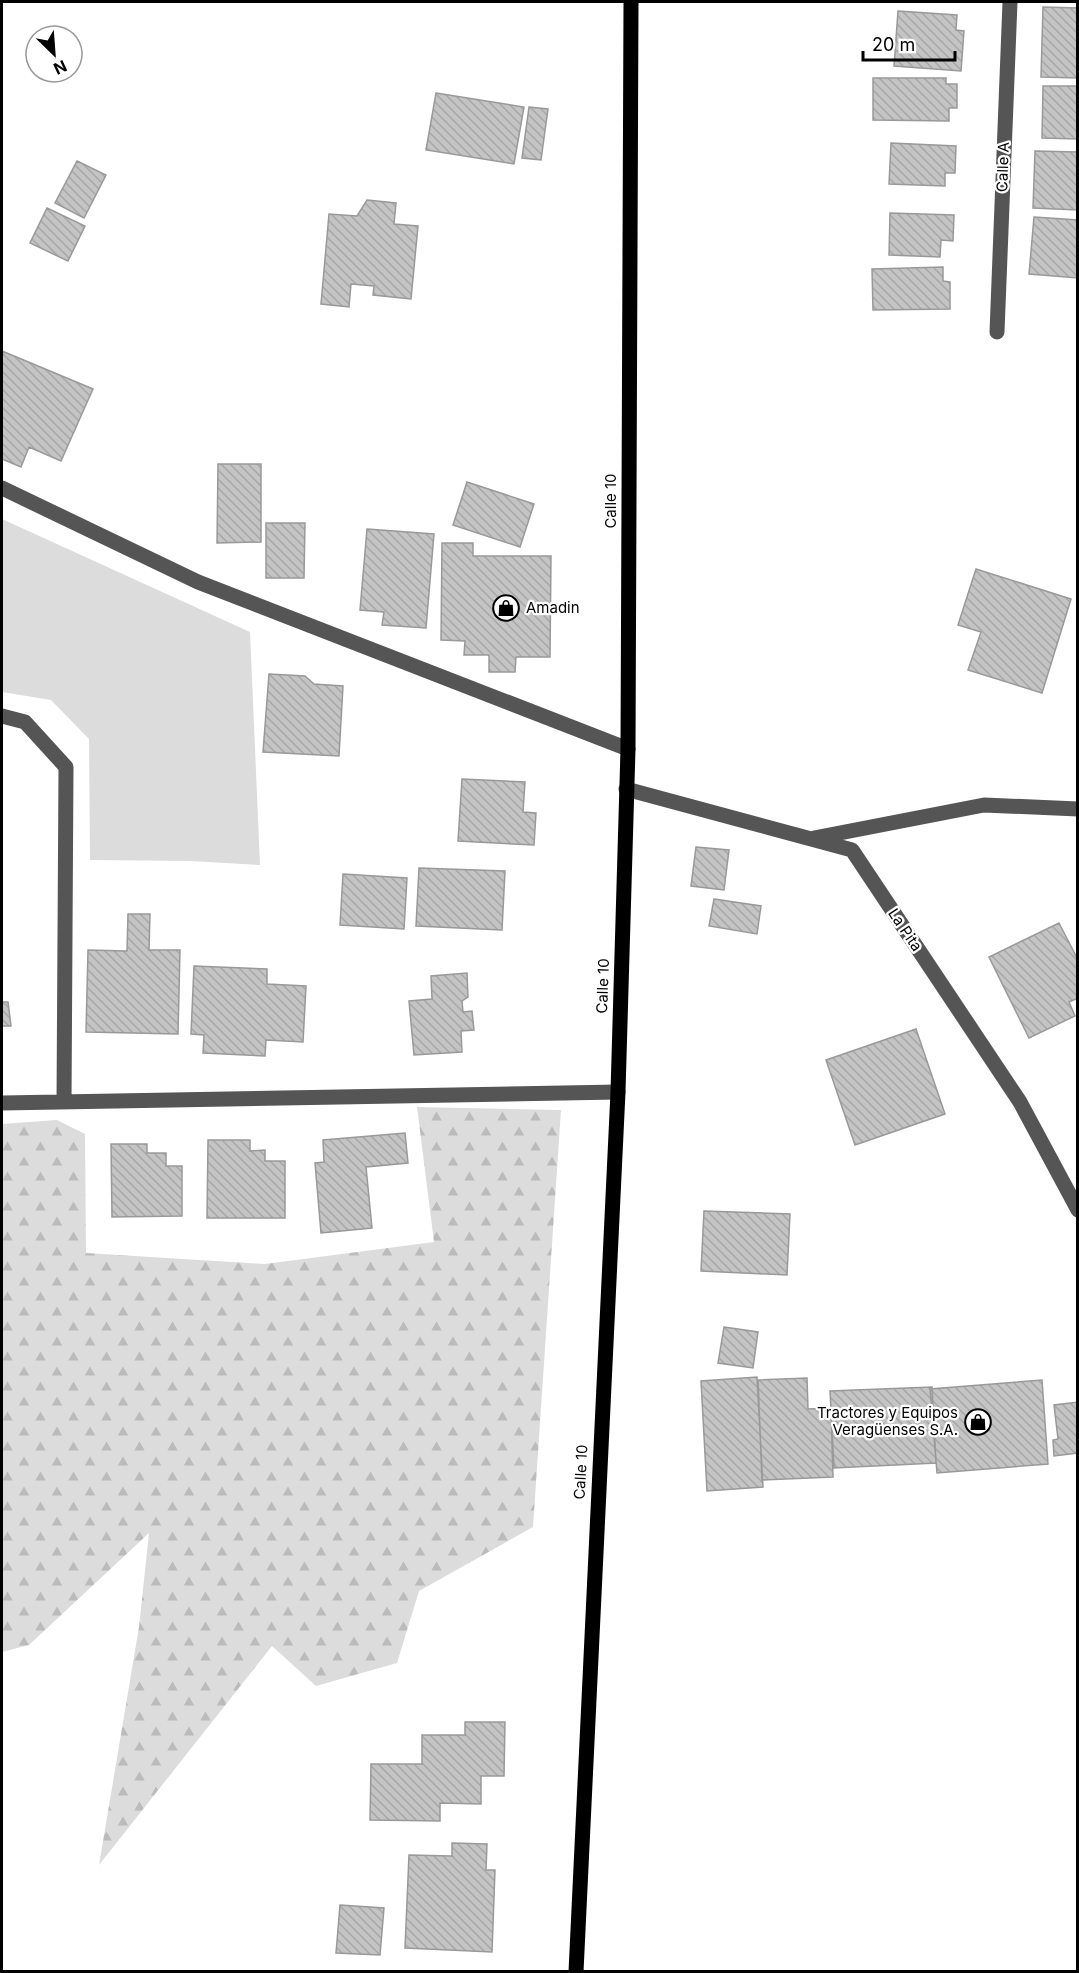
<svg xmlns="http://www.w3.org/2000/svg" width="1079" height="1973" font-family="Inter,sans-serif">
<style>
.green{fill:#dcdcdc}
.forest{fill:url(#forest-firs)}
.building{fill:url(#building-back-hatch);stroke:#999;stroke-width:1.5}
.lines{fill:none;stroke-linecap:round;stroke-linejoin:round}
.minor{stroke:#555;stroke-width:15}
.major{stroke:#000;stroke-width:15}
.labels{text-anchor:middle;stroke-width:4.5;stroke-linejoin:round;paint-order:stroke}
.street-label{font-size:15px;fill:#000;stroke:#fff}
.poi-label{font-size:15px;fill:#000;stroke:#fff;text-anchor:start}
</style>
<defs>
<pattern id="forest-firs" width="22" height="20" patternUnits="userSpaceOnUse" patternTransform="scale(1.5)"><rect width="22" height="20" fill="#dcdcdc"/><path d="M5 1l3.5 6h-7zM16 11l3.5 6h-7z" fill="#bbb"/></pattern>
<pattern id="building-back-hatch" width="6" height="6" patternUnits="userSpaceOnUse" patternTransform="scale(1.5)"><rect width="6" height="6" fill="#c4c4c4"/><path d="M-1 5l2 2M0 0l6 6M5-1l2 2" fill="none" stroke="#a7a7a7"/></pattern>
</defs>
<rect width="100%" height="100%" fill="#fff"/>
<path class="green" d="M2,519L250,632L260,865L190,861L90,860L89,739L51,700L2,692Z"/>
<path class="forest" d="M417,1107L561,1110L533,1527L419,1591L397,1663L316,1686L272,1646L99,1865L139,1627L149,1533L29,1645L2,1652V1124L57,1120L85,1134L86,1253L265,1264L434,1242Z"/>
<path class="building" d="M1043,7L1078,8V78L1041,77Z
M898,11L957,15L956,30L964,31L961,71L894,66Z
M873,78H946V84H957V108H949V121L873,120Z
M1043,86H1078V139L1042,138Z
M436,93L524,107L514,164L426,150Z
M529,107L548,109L541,160L522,158Z
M891,143L956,146L955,173H945V186L889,184Z
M1035,151L1078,152V210L1033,208Z
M77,161L106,175L84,218L55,203Z
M367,200L396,203L394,224L418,226L411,299L373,295L374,286L351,284L349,307L321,304L329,214L357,216Z
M47,208L85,226L68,261L30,243Z
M890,213L954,215L953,241L941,240L940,257L889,255Z
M1034,217L1078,220V278L1029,274Z
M943,267V281L950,282V309L873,310L872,269Z
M2,351L93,389L61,461L29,447L21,467L2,459Z
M218,464H261V542L217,543Z
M467,482L534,504L520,547L453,525Z
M266,523H305L304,578H266Z
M367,529L434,534L426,628L382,625L384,612L360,610Z
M442,543H473V556H551L550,657H516L515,672H489V655H464L465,641L441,640Z
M976,569L1071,599L1042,693L968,670L981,632L958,625Z
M269,674L305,676L314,684L343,686L339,756L263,752Z
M462,779L525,782L523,812L536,813L534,845L458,841Z
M696,847L729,850L724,890L691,886Z
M419,868L505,871L502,930L416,926Z
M343,874L407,878L404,929L340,925Z
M714,899L761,906L757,934L709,926Z
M128,914H150L149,950H180L178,1034L86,1032L88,950L127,951Z
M1059,923L1078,960V998L1069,1002L1075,1016L1029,1038L989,957Z
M194,966L267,969V984L306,986L303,1042L266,1040L265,1056L203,1053L204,1035L191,1034Z
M467,973L468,997L462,1001L463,1012L472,1011L474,1030L461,1031L462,1052L414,1055L409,1001L432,999L431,976Z
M2,1002H8L11,1026H2Z
M916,1029L945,1114L855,1145L826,1060Z
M405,1133L408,1163L366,1167L372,1228L321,1233L315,1163L324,1162L323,1140Z
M208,1140H250V1151L265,1150V1161H285V1218H207Z
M111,1144H147V1153H166V1166H182V1216L112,1217Z
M704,1211L790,1214L787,1275L701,1271Z
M724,1327L758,1332L753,1368L718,1363Z
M757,1377L763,1487L707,1491L701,1381Z
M807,1378L808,1409L831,1408L833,1477L762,1480L758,1380Z
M1042,1380L1048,1464L937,1473L930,1389Z
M932,1387L936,1463L834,1468L830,1391Z
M1078,1402V1453L1054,1456L1053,1440L1058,1439L1054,1405Z
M465,1722H505L504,1776H481V1804L440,1803V1821L370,1820L371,1764H422V1735H465Z
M452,1843L487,1844L486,1870H495L492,1952L405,1948L409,1855L452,1856Z
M340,1905L384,1908L380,1955L336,1953Z"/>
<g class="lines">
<path class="minor" d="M997,332L1010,2
M2,488L198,582L628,749
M2,716L25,722L66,767L64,1102
M626,789L852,850L1020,1102L1078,1210
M814,838L984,805L1078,809
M2,1103L618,1092"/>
<path class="major" d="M576,1972L618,1092L628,749L631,2"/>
</g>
<defs>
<g id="shop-ring" transform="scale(1.35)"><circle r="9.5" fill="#fff" stroke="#000" stroke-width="1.5"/><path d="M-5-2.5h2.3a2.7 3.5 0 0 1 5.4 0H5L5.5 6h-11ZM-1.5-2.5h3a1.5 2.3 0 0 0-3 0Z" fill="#000"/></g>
</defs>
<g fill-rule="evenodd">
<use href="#shop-ring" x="506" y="608"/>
<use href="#shop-ring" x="978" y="1422"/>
</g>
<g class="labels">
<g class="street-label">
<text transform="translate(1003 167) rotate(-88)" y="5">Calle A</text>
<text transform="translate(611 501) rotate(-90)" y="5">Calle 10</text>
<text transform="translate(905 930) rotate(56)" y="5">La Pita</text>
<text transform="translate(603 986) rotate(-88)" y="5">Calle 10</text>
<text transform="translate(581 1472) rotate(-87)" y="5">Calle 10</text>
</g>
<g class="poi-label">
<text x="526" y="613">Amadin</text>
<text x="958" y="1418" text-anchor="end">Tractores y Equipos<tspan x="958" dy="17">Veragüenses S.A.</tspan></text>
</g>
</g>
<rect width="1079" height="1973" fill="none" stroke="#000000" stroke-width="6"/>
<g transform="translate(54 54) rotate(155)"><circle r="28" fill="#ffffff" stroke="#999999" stroke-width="1.5"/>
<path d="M0-4.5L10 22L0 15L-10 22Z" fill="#000000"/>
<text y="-9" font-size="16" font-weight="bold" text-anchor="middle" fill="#000000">N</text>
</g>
<path d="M863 51v9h92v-9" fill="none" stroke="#000000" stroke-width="3"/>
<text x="872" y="51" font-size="18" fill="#000000" stroke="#ffffff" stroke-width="4.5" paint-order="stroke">20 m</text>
</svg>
